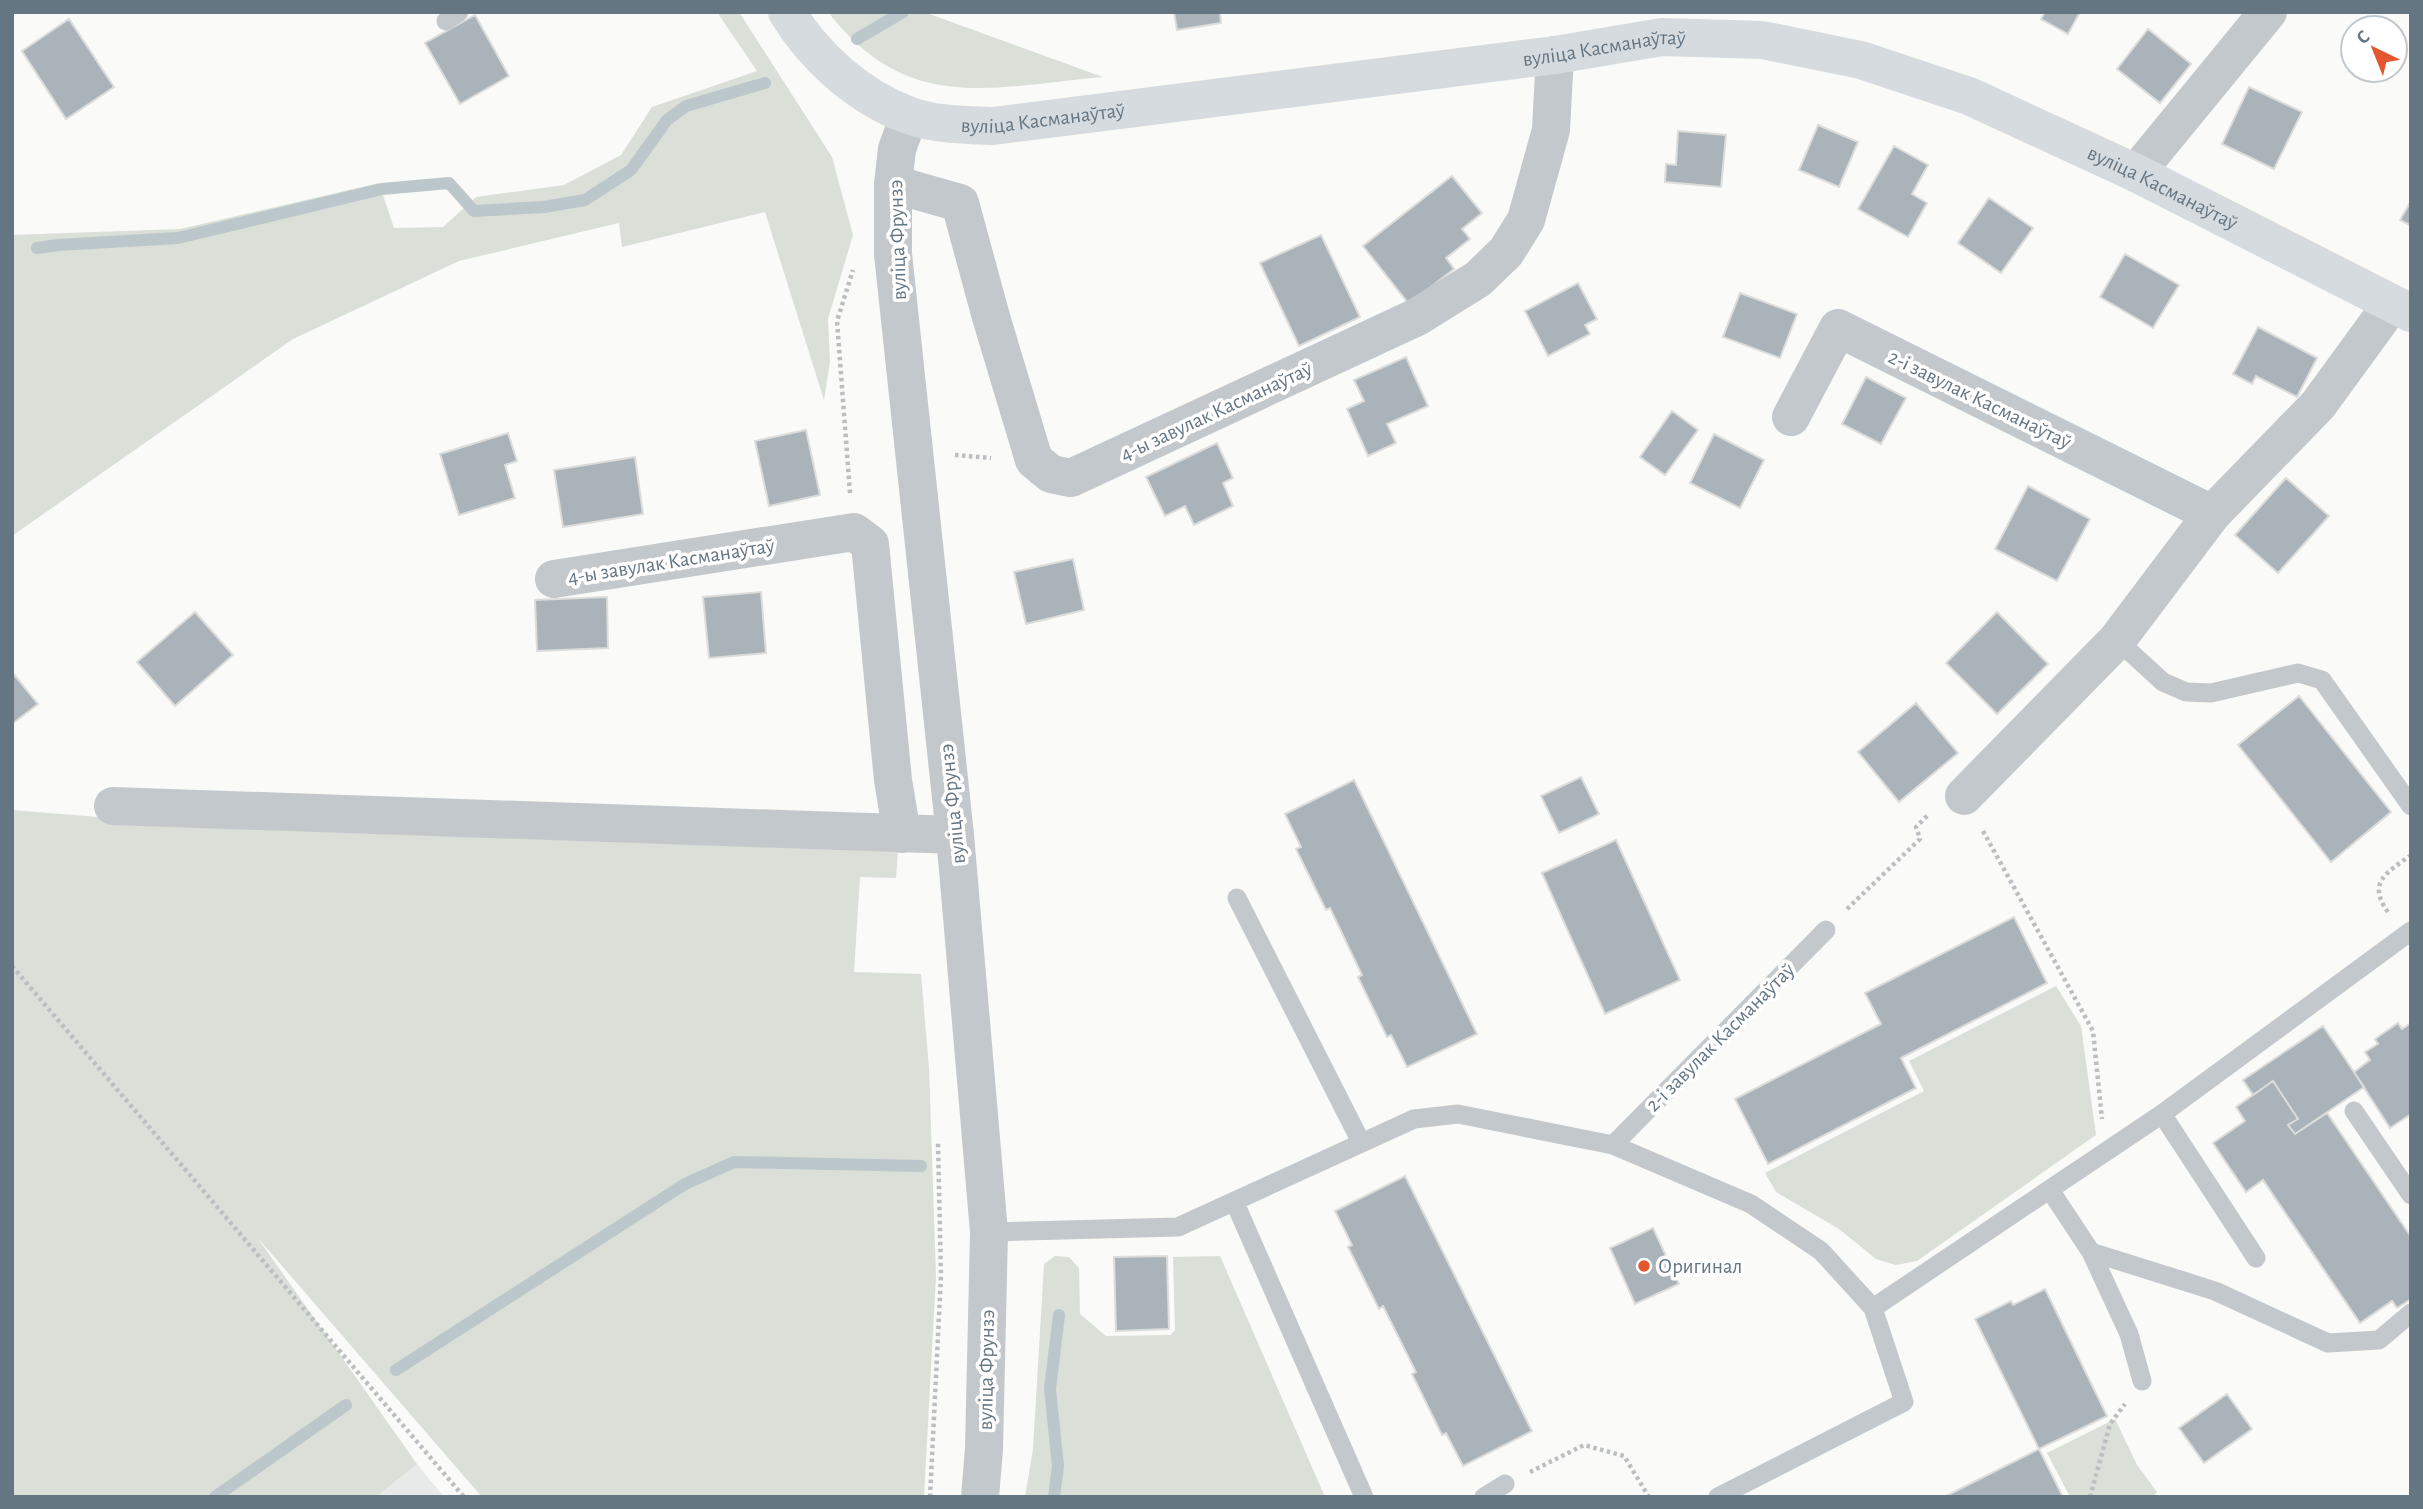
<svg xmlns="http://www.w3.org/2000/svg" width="2423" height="1509" font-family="'Alegreya Sans',sans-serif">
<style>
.built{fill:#e8e9e9}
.green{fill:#dadfd7}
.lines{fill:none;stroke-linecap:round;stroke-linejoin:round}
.stream{stroke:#bbc7cb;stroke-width:12}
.building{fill:#aab3b9;stroke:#dcdcda;stroke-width:2}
.path{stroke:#bbbfc2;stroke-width:4.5;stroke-dasharray:3.5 3.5;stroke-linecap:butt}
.lane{stroke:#c3c8cc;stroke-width:19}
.street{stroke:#c3c8cc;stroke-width:38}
.secondary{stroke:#d6dbdf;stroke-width:38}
.poi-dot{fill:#e4572e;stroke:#fff;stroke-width:2.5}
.labels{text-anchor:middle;stroke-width:7;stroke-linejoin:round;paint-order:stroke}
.street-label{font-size:21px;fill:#657683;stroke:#fff}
.poi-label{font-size:21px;fill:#657683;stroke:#fff;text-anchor:start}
</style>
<rect width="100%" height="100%" fill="#fafaf8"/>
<path class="built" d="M417,1464L444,1497H376Z"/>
<path class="green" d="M717,12H739L832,157L853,235L828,319L830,362L824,400L765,212L622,247L619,223L459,261L293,339L12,536V235L180,229L379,183L394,228L443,227L476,197L564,185L621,155L652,107L757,71Z
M828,12H924L1103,77C991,87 908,115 828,12Z
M12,810L171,823L898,850L896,878L860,877L854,972L921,974L929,1068L936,1276L924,1497H482L257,1237L417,1464L376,1497H12Z
M2056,986L2081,1026L2096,1135L1917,1261L1896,1265L1876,1259L1839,1229L1776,1192L1765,1173L1924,1091L1909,1061Z
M1055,1256L1069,1257L1079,1268L1080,1314L1106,1336L1170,1335L1175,1330L1173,1257L1220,1256L1325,1497H1025L1033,1449L1044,1264Z
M2115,1419L2137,1465L2157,1492L2153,1497H2070L2047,1453Z"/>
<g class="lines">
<path class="stream" d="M857,39L903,12
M37,248L58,245L178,238L382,189L449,183L474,211L544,207L585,200L631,170L667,120L686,106L765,83
M396,1370L685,1184L734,1162L921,1166
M215,1497L346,1405
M1054,1497L1058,1466L1050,1389L1059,1315"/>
</g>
<path class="building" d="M1174,12H1220L1221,23L1177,30Z
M2045,12H2080L2068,34L2041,19Z
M475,15L509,76L460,104L425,43Z
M69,19L114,87L66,119L22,51Z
M2148,29L2191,64L2160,103L2117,69Z
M2249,87L2302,112L2274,169L2222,144Z
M1818,125L1858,142L1839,187L1799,170Z
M1678,131L1726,135L1721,187L1665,182L1666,164L1676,165Z
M1894,146L1928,165L1912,194L1927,203L1908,237L1858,209Z
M1452,176L1482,213L1462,229L1470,239L1446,258L1454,269L1409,304L1363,246Z
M1989,198L2033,228L2001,273L1958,243Z
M2411,201V226L2400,220Z
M1321,235L1360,317L1299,346L1260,263Z
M2125,254L2179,285L2153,328L2100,297Z
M1578,283L1597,319L1585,325L1590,334L1548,356L1525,311Z
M1740,293L1797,314L1780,358L1723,337Z
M2258,327L2317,358L2297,397L2256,376L2252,384L2233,374Z
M1406,357L1428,406L1387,424L1396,443L1368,456L1347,409L1364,401L1354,380Z
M1866,377L1906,398L1881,444L1842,424Z
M1672,411L1698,430L1665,475L1640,457Z
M806,430L820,495L769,506L755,441Z
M508,433L517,461L505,465L515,498L459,515L440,454Z
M1714,434L1764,460L1740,508L1690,483Z
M1217,443L1233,478L1223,483L1233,506L1194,525L1185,506L1165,516L1146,477Z
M635,457L643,514L563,527L554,470Z
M2286,478L2329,516L2278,573L2235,535Z
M2028,486L2090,519L2057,581L1995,549Z
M1073,559L1084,610L1026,624L1014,572Z
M761,592L766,653L709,658L703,597Z
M607,597L608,648L537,651L535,600Z
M195,612L233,655L175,706L137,662Z
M1997,612L2048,664L1997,714L1946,663Z
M12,672L38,704L12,724Z
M2299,696L2391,812L2331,862L2238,745Z
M1916,703L1958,753L1899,802L1858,752Z
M1581,777L1599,814L1559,833L1541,796Z
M1354,780L1477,1034L1407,1067L1391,1035L1387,1037L1358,977L1362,975L1330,908L1326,910L1296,849L1301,847L1285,814Z
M1616,840L1680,980L1605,1014L1542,873Z
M2014,917L2047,983L1901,1058L1916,1088L1768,1164L1735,1099L1881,1024L1865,993Z
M2398,1023L2402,1029L2411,1023V1114L2390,1128L2354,1072L2370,1060L2365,1052L2378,1044L2375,1039Z
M2323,1026L2364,1087L2295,1134L2288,1125L2298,1119L2273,1081L2253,1095L2243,1080Z
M2273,1081L2298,1119L2288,1125L2295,1134L2327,1113L2411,1237V1299L2397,1308L2392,1301L2360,1323L2263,1180L2246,1192L2213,1143L2245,1121L2236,1107Z
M1405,1176L1532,1431L1463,1466L1446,1433L1442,1435L1412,1374L1416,1372L1383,1306L1379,1309L1348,1247L1352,1245L1335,1211Z
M1653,1228L1679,1284L1635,1304L1610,1248Z
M1167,1256L1169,1329L1116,1331L1114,1257Z
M2045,1289L2107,1416L2039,1449L1975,1319L2011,1301L2013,1305Z
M2227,1394L2252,1429L2204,1463L2179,1428Z
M2039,1449L2063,1497H1944Z"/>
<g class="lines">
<path class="path" d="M955,455L991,458
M850,493L837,321L853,270
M1983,831L2093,1031L2102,1119
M1847,909L1920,839L1916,827L1929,814
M2388,912C2366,882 2388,872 2411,855
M12,966L464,1497
M1530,1472L1584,1445L1624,1456L1649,1497
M930,1497L941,1276L938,1143
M2090,1497L2110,1424L2125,1404"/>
<path class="lane" d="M446,21L459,12
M2117,640L2163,682L2186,692L2211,693L2298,673L2322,680L2411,806
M1237,898L1361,1142
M2354,1111L2411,1195
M2162,1114L2256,1258
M1613,1145L1826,930
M2050,1190L2091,1252L2129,1334L2142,1381
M1235,1203L1364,1497
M989,1232L1178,1227L1414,1119L1458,1114L1613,1145L1751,1204L1821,1251L1873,1308L2162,1114L2411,931
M2091,1252L2215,1291L2328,1343L2379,1340L2411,1313
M1484,1497L1505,1484
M1718,1497L1904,1402L1873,1308"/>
<path class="street" d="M909,116L897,149L893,184V254L955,835L989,1232L984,1449L980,1497
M2136,173L2268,12
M893,184L960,203L991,317L1034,460L1051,474L1071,478L1417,317L1478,279L1506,252L1526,220L1551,130L1555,55
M1791,417L1838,328L2212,514
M554,579L854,532L870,544L893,780L902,834
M1964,796L2117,640L2212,514L2318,405L2391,305
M113,806L955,835"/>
<path class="secondary" id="s1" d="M787,12C814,57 859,97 908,115C935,125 965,125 993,126L1555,55L1662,37L1762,40L1861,60L1969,96L2136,173L2411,313"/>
</g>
<circle class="poi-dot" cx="1644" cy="1266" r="7"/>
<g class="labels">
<g class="street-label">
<text dy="7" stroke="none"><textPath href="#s1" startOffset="864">вуліца Касманаўтаў</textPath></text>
<text dy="7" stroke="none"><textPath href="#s1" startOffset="298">вуліца Касманаўтаў</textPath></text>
<text dy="7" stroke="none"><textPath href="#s1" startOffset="1452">вуліца Касманаўтаў</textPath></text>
<text transform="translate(897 240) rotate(-92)" y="7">вуліца Фрунзэ</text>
<text transform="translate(1980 399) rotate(26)" y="7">2-і завулак Касманаўтаў</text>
<text transform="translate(1216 411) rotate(-25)" y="7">4-ы завулак Касманаўтаў</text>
<text transform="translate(671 561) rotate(-9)" y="7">4-ы завулак Касманаўтаў</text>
<text transform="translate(952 804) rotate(-96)" y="7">вуліца Фрунзэ</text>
<text transform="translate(1720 1037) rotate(-45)" y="7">2-і завулак Касманаўтаў</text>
<text transform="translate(986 1370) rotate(-89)" y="7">вуліца Фрунзэ</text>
</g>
<g class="poi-label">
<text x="1658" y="1273">Оригинал</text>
</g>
</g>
<rect width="2423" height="1509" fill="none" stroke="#657683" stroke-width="28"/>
<g transform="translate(2374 49) rotate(317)"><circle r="33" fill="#ffffff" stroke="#c1c8cd" stroke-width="2"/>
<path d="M0-5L12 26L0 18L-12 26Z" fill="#e4572e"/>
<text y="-10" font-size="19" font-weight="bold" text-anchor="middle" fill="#657683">С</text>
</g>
</svg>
